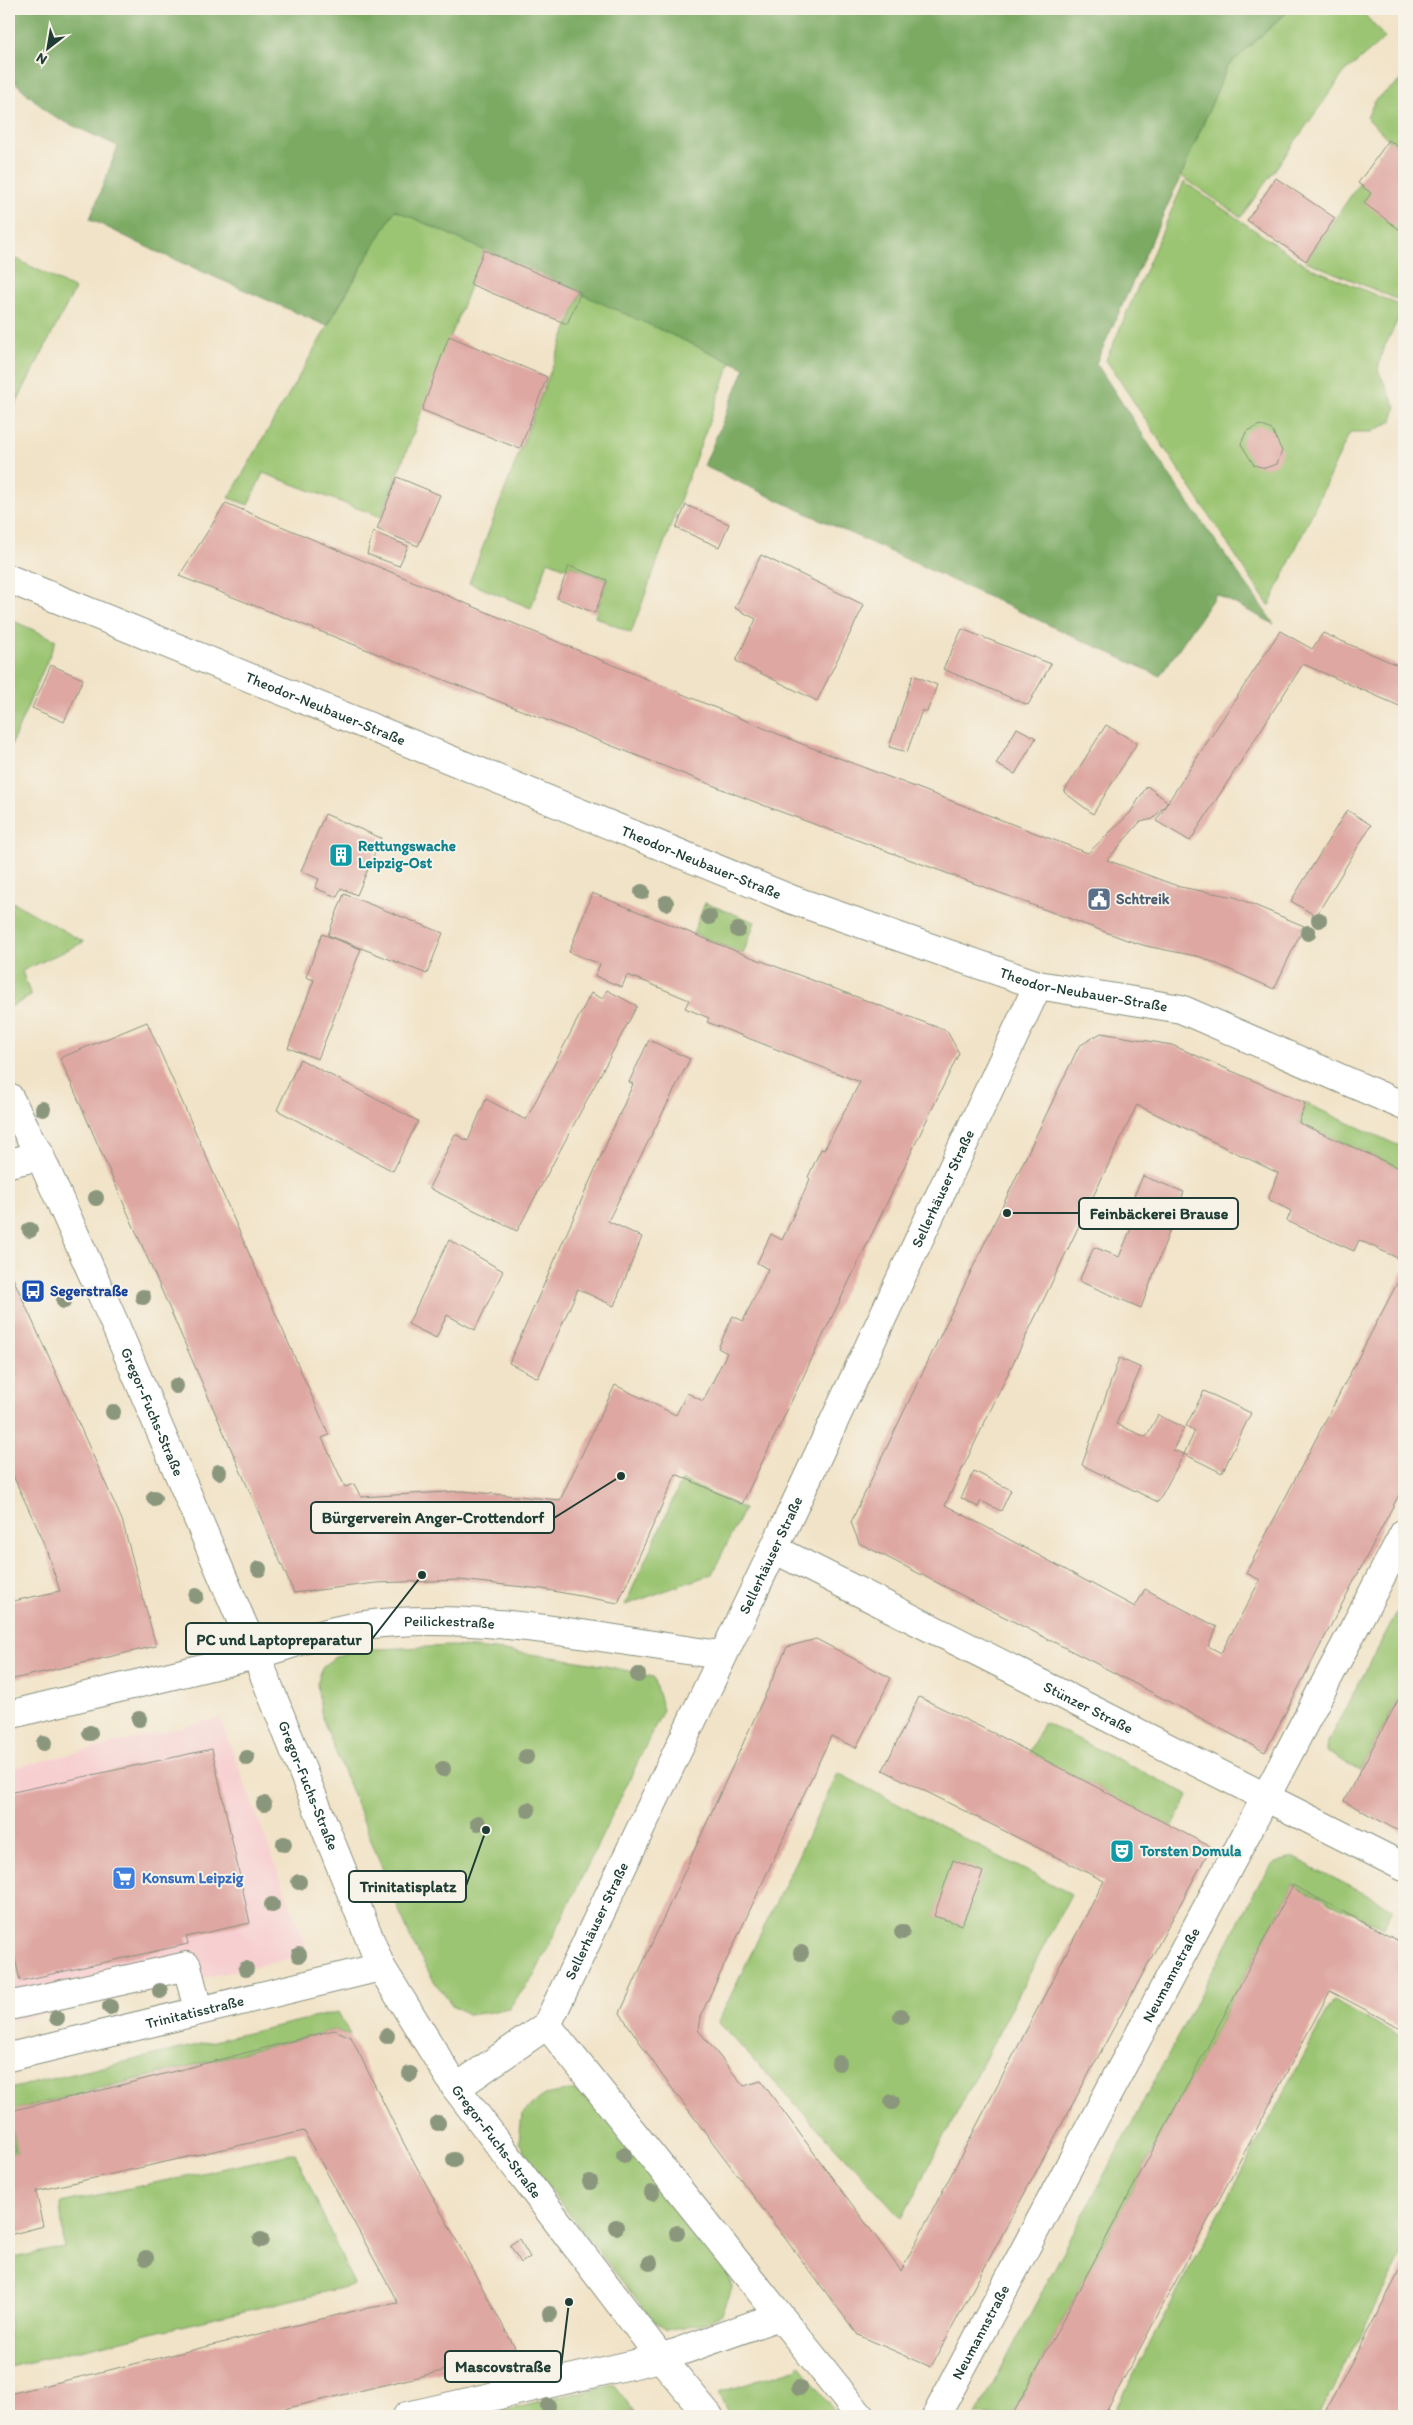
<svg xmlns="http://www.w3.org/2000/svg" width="1413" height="2425" font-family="Itim,sans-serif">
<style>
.built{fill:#f7cfd1}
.green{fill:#9bc572;stroke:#5d8153}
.forest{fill:#7caa64;stroke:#4e744c}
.building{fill:#dea7a1}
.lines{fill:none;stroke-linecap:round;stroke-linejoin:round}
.minor-casing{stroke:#88907e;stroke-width:30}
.minor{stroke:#fff;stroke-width:28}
.tree{fill:#8b977d}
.labels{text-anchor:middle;stroke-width:4;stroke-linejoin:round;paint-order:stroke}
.street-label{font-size:15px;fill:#1f3d34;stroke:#f7f3e8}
.culture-label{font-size:15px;font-weight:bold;fill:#0d838f;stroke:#f7f3e8;text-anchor:start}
.service-label{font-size:15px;font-weight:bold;fill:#4e5e75;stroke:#f7f3e8;text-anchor:start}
.transit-label{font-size:15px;font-weight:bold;fill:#164399;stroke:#f7f3e8;text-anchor:start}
.shop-label{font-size:15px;font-weight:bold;fill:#366cbe;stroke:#f7f3e8;text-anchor:start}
.leader{fill:none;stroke:#1f3d34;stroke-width:2}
.callout-dot{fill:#1f3d34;stroke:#f7f3e8;stroke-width:2}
.callout{fill:#f7f3e8;stroke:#1f3d34;stroke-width:2}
.callout-label{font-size:16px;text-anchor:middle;font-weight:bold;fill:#1f3d34}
</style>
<rect width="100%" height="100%" fill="#f7f3e8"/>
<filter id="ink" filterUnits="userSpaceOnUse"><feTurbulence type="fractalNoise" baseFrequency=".02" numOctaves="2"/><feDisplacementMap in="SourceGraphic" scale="10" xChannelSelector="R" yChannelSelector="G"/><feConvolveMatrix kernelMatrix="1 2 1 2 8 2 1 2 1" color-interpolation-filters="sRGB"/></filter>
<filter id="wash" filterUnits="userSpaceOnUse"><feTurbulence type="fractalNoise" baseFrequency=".0096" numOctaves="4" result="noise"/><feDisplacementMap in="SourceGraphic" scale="20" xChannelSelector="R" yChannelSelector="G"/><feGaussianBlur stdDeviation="1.12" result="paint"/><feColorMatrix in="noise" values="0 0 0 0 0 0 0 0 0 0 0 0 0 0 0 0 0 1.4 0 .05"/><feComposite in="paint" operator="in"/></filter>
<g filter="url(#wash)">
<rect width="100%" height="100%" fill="#f1e3c7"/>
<path class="built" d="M220,1718L309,1954L9,2022V1769Z"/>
<path class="green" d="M1291,9H1360L1385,38L1344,73L1241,217L1181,176L1227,67Z
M1404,78V300H1399L1306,261L1389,140L1367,118L1375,100Z
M1184,182L1307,266L1404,307L1382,352L1378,370L1396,407L1392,421L1372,432H1350L1269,606L1106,360Z
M395,209L484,250L381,517L263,473L248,505L229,498Z
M9,255L75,289L9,417V369L11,365L9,363Z
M581,292L731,362L631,633L595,617L607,580L570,566L568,569L548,561L531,608L469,583Z
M9,619L56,640L9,750Z
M9,900L84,942L22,971L31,996L9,1008Z
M705,903L755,922L743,954L693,933Z
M1305,1103L1404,1148V1170L1299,1123Z
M682,1480L744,1509L712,1574L625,1605Z
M1404,1599V1689L1360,1770L1326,1752L1327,1743Z
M452,1646C520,1652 586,1659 653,1677L663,1710L534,1976L509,2008L485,2013L468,2014L452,2005L434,1981L412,1942L322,1718L317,1684L322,1668L335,1657L352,1650Z
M1044,1722L1189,1795L1172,1827L1029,1752Z
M838,1773L1071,1894L902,2218L718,2022Z
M1294,1858L1393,1908L1383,1928L1293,1885L1012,2416H976L1261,1880L1276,1862Z
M1333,2001L1404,2038V2250L1319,2416H1111Z
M338,2012L350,2035L334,2030L18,2109C6,2119 15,2138 18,2152L9,2154V2089Z
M572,2090L593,2098L726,2263L732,2288L722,2315L705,2323L667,2330L654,2322L540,2177L519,2142L522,2114L544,2095Z
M295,2153L354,2285L9,2367V2259L64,2247L60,2203Z
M799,2364L838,2416H729L718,2393L798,2368Z
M613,2384L634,2411L609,2416H484Z"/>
<path class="forest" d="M9,9H1290L1227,67L1181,176L1096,363L1169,475L1274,624L1216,594L1160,676L704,466L745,368L395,210L327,326L155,251L90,219L118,146L52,116L9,77Z"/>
<g id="blocks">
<path class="building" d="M1389,140L1404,151V233L1364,203L1371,193L1358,183Z
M1276,178L1335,218L1306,261L1247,220Z
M484,250L581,292L567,324L470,284Z
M449,336L547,377L520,449L422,410Z
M1260,425L1272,430L1282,451L1277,464L1265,468L1254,465L1241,444L1246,432Z
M397,477L440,495L418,546L377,529Z
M226,503L797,742L1088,853L1130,813L1147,786L1168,802L1280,631L1312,649L1323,633L1404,668V708L1303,664L1190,841L1156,821L1168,802L1153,819L1140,822L1107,860L1180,887L1235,897L1304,926L1274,989L1201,957L1146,946L1127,940L768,807L179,576Z
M686,505L729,524L719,547L676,528Z
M373,532L408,546L399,566L367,554Z
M761,555L864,605L817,701L736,661L756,619L735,608Z
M569,566L607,580L595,613L557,598Z
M962,629L1051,664L1028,705L943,669Z
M51,665L83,679L64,722L32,708Z
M913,675L937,685L927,712L922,710L907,752L889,747Z
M1106,725L1137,743L1093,814L1064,792Z
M1017,728L1036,738L1015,774L996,764Z
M1347,810L1371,825L1316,916L1291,901Z
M325,814L381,838L357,895L341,888L337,897L315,888L319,879L301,871Z
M592,893L743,954L947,1031L959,1053L742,1504L676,1474L618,1603L542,1589L459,1580L376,1583L294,1593L60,1058L147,1022L329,1435L322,1438L345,1487L354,1484L361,1497L462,1491L560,1500L615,1385L676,1415L687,1393L703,1401L727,1353L718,1348L733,1316L743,1321L768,1269L757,1263L771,1234L782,1240L810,1179L808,1177L821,1149L824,1150L860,1082L707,1022L709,1018L685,1008L689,1000L646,982L627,975L622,987L595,976L600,964L569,952Z
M344,894L443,933L427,974L328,935Z
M322,934L361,949L318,1059L288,1048L314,980L306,977Z
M607,990L637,1006L517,1231L429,1188L455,1134L468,1141L486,1099L526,1120L591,993L603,999Z
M1101,1033L1172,1045L1305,1103L1299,1123L1404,1170V1261L1359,1240L1354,1251L1287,1221L1291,1211L1268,1199L1278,1173L1137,1105L945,1505L1135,1607L1145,1589L1200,1618L1217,1627L1208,1646L1221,1653L1260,1580L1246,1573L1404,1270V1485L1265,1752L1103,1667L859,1543L851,1522L1079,1046Z
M649,1040L690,1059L608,1221L642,1237L614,1306L578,1289L538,1378L509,1363L633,1084L629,1082Z
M300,1059L418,1121L393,1171L277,1110Z
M1143,1176L1184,1192L1141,1308L1079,1281L1094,1247L1119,1257L1142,1202L1133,1198Z
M449,1240L503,1271L475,1330L447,1315L436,1338L408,1324Z
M9,1269L122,1520L156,1646L9,1680V1602L60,1591L43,1540L9,1467Z
M1119,1358L1141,1368L1116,1424L1146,1437L1158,1415L1184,1428L1173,1450L1184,1454L1195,1431L1186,1426L1204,1391L1251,1413L1222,1473L1184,1454L1158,1502L1082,1465Z
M974,1471L1011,1490L1001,1511L981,1501L978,1507L961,1498Z
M816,1639L891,1678L856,1748L831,1736L700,2017L698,2030L744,2086L761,2081L901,2271L1104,1881L883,1770L919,1697L995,1734L1211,1847L931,2367L858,2335L662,2075L620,2013L787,1647Z
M1404,1689V1834L1344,1801Z
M212,1749L250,1923L186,1937L188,1944L20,1981L14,1954L9,1955V1793Z
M953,1860L983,1872L962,1925L934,1916Z
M1293,1885L1404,1944V2030L1330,1991L1104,2416H1012Z
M334,2030L351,2037L402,2140L515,2348L513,2354L255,2416H9V2394L363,2309L398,2303L304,2131L36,2191L44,2226L9,2235V2154L18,2152L11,2121L14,2112L18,2109L102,2090Z
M519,2239L530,2257L521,2263L510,2245Z
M1404,2263V2416H1323Z
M634,2411L638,2416H614V2415Z"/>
</g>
</g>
<g filter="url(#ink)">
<use href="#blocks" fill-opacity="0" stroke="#88907e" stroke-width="1"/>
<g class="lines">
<g class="minor-casing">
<g id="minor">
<path id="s1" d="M9,579L793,900L1038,985L1181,1009L1404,1106"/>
<path id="s2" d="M9,1097L40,1156L113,1320L256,1655L381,1967L456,2088L661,2358L709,2416"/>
<path d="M9,1163L40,1156"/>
<path id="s3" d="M774,1549L1404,1867"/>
<path id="s4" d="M9,1715C91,1694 173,1676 255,1655C292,1645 327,1630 364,1625C479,1610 607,1640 721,1655"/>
<path d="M9,2006L187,1966L198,2010"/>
<path d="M547,2025L860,2416"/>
<path id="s5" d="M9,2057L381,1967"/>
<path id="s6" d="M456,2088L547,2025L792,1511L1038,985"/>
<path d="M407,2416L661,2358L779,2316"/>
<path id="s7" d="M936,2416L1251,1825L1404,1533"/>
</g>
</g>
<use href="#minor" class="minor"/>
</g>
<g class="tree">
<circle cx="642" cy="892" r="8"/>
<circle cx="666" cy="903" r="8"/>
<circle cx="709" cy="917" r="8"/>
<circle cx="1319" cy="920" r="8"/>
<circle cx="738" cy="930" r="8"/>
<circle cx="1308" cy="933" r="8"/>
<circle cx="43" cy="1109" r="8"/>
<circle cx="96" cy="1198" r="8"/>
<circle cx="30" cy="1230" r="8"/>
<circle cx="143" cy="1297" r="8"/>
<circle cx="64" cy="1301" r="8"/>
<circle cx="176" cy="1386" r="8"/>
<circle cx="113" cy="1412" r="8"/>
<circle cx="219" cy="1472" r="8"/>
<circle cx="154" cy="1498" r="8"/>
<circle cx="259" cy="1569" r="8"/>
<circle cx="196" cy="1596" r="8"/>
<circle cx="638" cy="1675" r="8"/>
<circle cx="139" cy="1719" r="8"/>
<circle cx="90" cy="1733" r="8"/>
<circle cx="44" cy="1743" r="8"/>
<circle cx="526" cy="1757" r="8"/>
<circle cx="247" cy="1758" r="8"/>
<circle cx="443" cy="1769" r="8"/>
<circle cx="264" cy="1804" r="8"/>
<circle cx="528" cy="1810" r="8"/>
<circle cx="478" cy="1823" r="8"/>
<circle cx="284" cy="1844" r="8"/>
<circle cx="299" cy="1882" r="8"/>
<circle cx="272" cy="1905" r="8"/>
<circle cx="902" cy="1932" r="8"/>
<circle cx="801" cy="1953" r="8"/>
<circle cx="299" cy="1955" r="8"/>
<circle cx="246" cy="1969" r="8"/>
<circle cx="160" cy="1991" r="8"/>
<circle cx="110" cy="2007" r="8"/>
<circle cx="901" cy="2016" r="8"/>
<circle cx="57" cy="2018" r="8"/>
<circle cx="387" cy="2036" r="8"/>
<circle cx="839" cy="2063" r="8"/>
<circle cx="410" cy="2074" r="8"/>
<circle cx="892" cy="2102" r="8"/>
<circle cx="438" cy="2123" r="8"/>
<circle cx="624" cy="2155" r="8"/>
<circle cx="454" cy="2160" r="8"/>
<circle cx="590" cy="2182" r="8"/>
<circle cx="652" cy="2193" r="8"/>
<circle cx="616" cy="2227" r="8"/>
<circle cx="677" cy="2233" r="8"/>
<circle cx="261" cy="2240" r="8"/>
<circle cx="146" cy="2258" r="8"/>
<circle cx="650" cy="2263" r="8"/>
<circle cx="550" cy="2314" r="8"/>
<circle cx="799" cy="2388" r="8"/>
<circle cx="548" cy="2406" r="8"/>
</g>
</g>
<defs>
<g id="building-square" transform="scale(1.25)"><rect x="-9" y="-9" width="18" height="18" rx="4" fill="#0f9aa8" stroke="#f7f3e8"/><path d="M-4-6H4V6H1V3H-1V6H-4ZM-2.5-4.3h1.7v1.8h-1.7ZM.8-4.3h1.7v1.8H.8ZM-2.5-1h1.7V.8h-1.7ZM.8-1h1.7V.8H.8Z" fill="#fff"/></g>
<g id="civic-square" transform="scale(1.25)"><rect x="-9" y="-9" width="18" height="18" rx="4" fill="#5c6f8a" stroke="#f7f3e8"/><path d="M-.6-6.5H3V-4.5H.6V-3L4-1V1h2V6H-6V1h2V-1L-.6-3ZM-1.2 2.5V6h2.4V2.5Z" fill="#fff"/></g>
<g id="bus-square" transform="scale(1.25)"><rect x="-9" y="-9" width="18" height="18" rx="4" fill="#1a4fb4" stroke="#f7f3e8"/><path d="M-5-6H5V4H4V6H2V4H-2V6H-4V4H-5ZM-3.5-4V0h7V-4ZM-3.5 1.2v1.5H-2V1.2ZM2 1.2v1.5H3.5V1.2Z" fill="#fff"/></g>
<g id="theatre-square" transform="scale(1.25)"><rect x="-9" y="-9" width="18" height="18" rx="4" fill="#0f9aa8" stroke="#f7f3e8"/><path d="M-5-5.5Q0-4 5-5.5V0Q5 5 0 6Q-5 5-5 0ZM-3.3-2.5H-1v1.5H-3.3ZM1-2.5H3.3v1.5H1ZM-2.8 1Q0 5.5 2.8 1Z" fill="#fff"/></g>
<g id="supermarket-square" transform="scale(1.25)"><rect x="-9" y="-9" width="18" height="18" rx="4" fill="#3f7fe0" stroke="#f7f3e8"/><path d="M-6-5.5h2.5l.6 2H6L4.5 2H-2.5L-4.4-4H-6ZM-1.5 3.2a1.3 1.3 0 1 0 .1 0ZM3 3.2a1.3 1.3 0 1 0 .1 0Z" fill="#fff"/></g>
</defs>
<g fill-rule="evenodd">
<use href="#building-square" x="341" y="855"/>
<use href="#civic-square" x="1099" y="899"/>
<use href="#bus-square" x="33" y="1291"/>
<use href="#theatre-square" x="1122" y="1851"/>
<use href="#supermarket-square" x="124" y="1878"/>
</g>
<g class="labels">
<g class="street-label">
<text dy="5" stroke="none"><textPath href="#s1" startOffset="342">Theodor-Neubauer-Straße</textPath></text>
<text dy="5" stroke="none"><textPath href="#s1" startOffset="748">Theodor-Neubauer-Straße</textPath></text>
<text dy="5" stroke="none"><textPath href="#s1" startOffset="1152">Theodor-Neubauer-Straße</textPath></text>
<text dy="5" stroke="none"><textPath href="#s6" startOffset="1036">Sellerhäuser Straße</textPath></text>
<text dy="5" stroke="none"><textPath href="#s2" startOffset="346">Gregor-Fuchs-Straße</textPath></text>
<text dy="5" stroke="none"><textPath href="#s6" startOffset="631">Sellerhäuser Straße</textPath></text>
<text dy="5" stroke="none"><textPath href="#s4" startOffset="452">Peilickestraße</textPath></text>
<text dy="5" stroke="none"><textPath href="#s3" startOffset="352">Stünzer Straße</textPath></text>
<text dy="5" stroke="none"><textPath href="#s2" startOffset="751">Gregor-Fuchs-Straße</textPath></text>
<text dy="5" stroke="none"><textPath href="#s6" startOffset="226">Sellerhäuser Straße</textPath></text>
<text dy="5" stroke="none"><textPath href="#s7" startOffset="500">Neumannstraße</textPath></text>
<text dy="5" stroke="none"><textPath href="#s5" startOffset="191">Trinitatisstraße</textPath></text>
<text dy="5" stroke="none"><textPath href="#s2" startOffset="1156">Gregor-Fuchs-Straße</textPath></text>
<text dy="5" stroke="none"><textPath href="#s7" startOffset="95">Neumannstraße</textPath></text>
</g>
<g class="culture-label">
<text x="358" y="851">Rettungswache<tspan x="358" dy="17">Leipzig-Ost</tspan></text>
<text x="1140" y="1856">Torsten Domula</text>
</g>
<g class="service-label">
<text x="1116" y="904">Schtreik</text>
</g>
<g class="transit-label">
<text x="50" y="1296">Segerstraße</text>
</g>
<g class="shop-label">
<text x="142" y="1883">Konsum Leipzig</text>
</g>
</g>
<path class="leader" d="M1007 1213L1079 1213M621 1476L554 1518M422 1575L372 1639M486 1830L466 1886M569 2302L561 2367"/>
<g class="callout-dot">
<circle cx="1007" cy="1213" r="5"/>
<circle cx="621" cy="1476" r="5"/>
<circle cx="422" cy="1575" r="5"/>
<circle cx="486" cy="1830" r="5"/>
<circle cx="569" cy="2302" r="5"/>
</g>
<g class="callout">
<rect x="1079" y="1198" width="159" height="31" rx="5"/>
<rect x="311" y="1502" width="243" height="31" rx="5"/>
<rect x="186" y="1623" width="186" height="31" rx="5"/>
<rect x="349" y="1871" width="117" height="31" rx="5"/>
<rect x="445" y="2351" width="116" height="31" rx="5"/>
</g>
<g class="callout-label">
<text x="1159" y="1219">Feinbäckerei Brause</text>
<text x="433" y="1523">Bürgerverein Anger-Crottendorf</text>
<text x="279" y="1645">PC und Laptopreparatur</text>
<text x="408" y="1892">Trinitatisplatz</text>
<text x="503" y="2372">Mascovstraße</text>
</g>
<rect width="1413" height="2425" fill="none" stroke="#f7f3e8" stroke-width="30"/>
<g transform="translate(48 48) rotate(211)" stroke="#f7f3e8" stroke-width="4" paint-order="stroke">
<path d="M0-4L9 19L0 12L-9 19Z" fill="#1f3d34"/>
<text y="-8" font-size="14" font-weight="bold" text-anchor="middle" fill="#1f3d34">N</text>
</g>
</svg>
